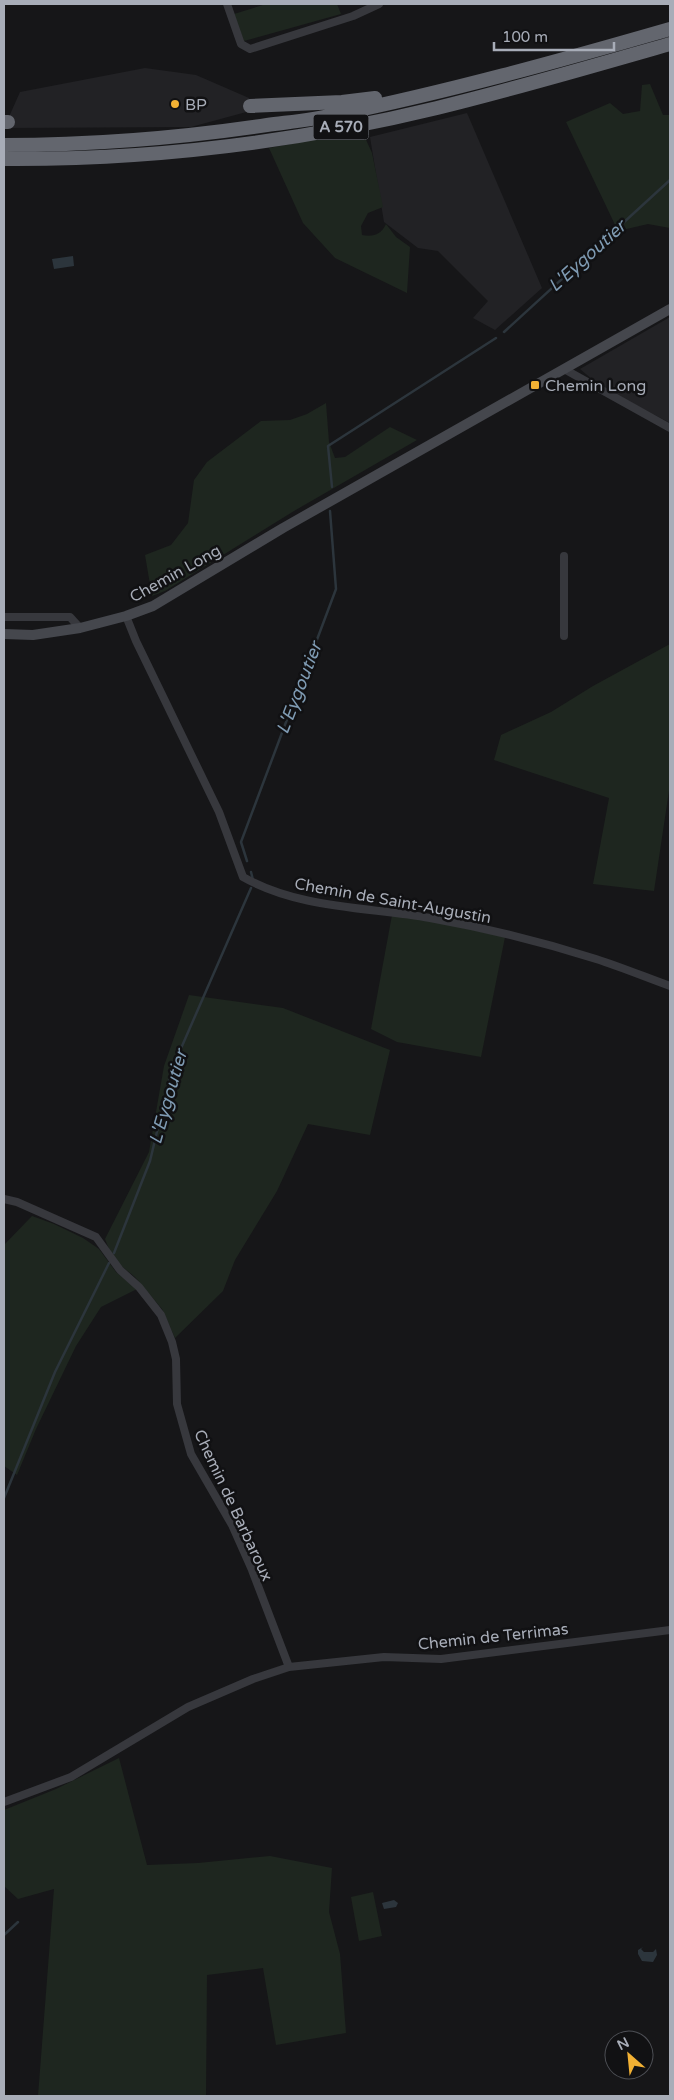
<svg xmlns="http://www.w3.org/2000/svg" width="674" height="2100" font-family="'Varela Round',sans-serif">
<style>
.built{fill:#222225}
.green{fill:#1e261f}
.water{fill:#2c353c}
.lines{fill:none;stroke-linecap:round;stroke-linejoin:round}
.stream{stroke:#2c353c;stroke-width:2.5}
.minor{stroke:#37383d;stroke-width:8}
.secondary{stroke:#45474d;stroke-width:10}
.motorway{stroke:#63666e;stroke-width:14}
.poi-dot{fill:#f2b134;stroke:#111113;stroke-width:2}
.labels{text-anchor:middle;stroke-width:5;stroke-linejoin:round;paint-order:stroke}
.shield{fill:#111113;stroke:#7b7e86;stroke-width:1}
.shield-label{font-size:15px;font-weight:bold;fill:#a8adb8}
.poi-label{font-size:16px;fill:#a8adb8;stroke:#111113;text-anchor:start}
.street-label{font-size:16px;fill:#a8adb8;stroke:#111113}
.water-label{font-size:18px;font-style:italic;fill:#7f9bb3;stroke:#111113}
</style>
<rect width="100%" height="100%" fill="#161618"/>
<path class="built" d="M145,68L196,75L249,98L250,111L191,127L4,128L20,92Z
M467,113L542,288L495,330L473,318L488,301L438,251L418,248L384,222L370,137Z
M670,317V423L600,386L580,369Z"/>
<path class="green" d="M266,4H337L341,14L244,41L234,14Z
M650,84L663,115H670V228L648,224L618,231L566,122L610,103L623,114L640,111L642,85Z
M362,131L372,153L383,207L368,213L361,226L362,235C373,237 381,235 386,224L396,237L410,247L407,293L335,258L303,223L269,148Z
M326,403L329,442L335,458L345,457L390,427L417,440L294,511L165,591L152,596L145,555L171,545L188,523L194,480L207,462L261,421L290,420L307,414Z
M670,644V784L654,891L593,884L609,798L494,760L501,735L551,712L593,686Z
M392,915L418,918L505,937L481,1057L397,1042L371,1029Z
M189,995L283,1008L390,1050L370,1135L308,1124L277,1191L235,1260L223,1291L175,1338L162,1309L135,1277L119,1264L109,1249L105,1239L149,1152L164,1066Z
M32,1216L54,1224L83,1238L99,1249L116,1272L137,1289L101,1307L76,1346L36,1429L17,1475L4,1466V1245Z
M119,1758L147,1865L198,1863L270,1856L332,1868L329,1912L340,1954L346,2033L276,2045L263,1968L207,1975L206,2096H38L54,1889L18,1899L4,1886V1810L56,1789Z
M373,1892L382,1936L359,1941L351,1897Z"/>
<path class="water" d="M73,256L74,266L54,269L52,259Z
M394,1900L398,1903L396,1907L384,1909L382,1903Z
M643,1947L641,1949L644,1952H653L656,1949L657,1955L653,1962L642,1961L638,1954V1950Z"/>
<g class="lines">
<path class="stream" d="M504,332L670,180
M332,487L328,446L496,338
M247,861L241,842L336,589L330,511
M251,872L253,880
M114,1253L150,1161L172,1069L251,888
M4,1498L55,1372L109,1263
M4,1935L18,1922"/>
<path class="minor" d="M227,4L241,44L250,49L353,16L379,4
M564,369L670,428
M564,556V636
M126,616L136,641L219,812L243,877C299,909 368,907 430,918C486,928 542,942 596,959C621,967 645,977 670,986
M4,617H70L80,628
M4,1199L17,1202L96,1237L120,1270L139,1287L161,1315L172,1342L176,1359L177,1404L191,1454L232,1525L252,1570L289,1667
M4,1802L71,1777L188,1707L253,1679L289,1667L384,1657L441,1659L670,1630"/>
<path class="secondary" d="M4,634L33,635L80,628L126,616L153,606L283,528L670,309"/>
<path class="motorway" d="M250,106L342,102L375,98
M4,122H8
M4,145C92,145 180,138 267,125C289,122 312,120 334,115C447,92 559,61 670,29
M4,159C148,160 297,142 437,108C515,89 593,66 670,44"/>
</g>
<g class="poi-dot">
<circle cx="175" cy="104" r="5"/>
<rect x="530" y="380" width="10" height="10" rx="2.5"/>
</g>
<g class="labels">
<rect class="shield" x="313.5" y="114.5" width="55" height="25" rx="4"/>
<g class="shield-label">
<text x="341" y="132">A 570</text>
</g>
<g class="poi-label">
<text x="185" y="110">BP</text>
<text x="545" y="391">Chemin Long</text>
</g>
<g class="street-label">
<text transform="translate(175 573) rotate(-29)" y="6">Chemin Long</text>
<text transform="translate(393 900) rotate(10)" y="6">Chemin de Saint-Augustin</text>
<text transform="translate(234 1505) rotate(65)" y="6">Chemin de Barbaroux</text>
<text transform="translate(493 1636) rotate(-6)" y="6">Chemin de Terrimas</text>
</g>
<g class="water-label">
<text transform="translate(587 256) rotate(-42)" y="6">L'Eygoutier</text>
<text transform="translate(299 688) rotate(-69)" y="6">L'Eygoutier</text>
<text transform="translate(168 1097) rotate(-74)" y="6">L'Eygoutier</text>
</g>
</g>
<rect width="674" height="2100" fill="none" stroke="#a8adb8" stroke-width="10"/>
<g transform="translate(629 2055) rotate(333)"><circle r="24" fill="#111113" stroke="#4d4f55"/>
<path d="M0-4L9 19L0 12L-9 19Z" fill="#f2b134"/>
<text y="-8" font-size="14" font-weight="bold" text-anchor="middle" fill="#a8adb8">N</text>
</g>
<path d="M494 42v8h120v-8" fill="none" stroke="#a8adb8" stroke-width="2.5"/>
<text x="502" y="42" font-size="15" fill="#a8adb8" stroke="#111113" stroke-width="4" paint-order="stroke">100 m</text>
</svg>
